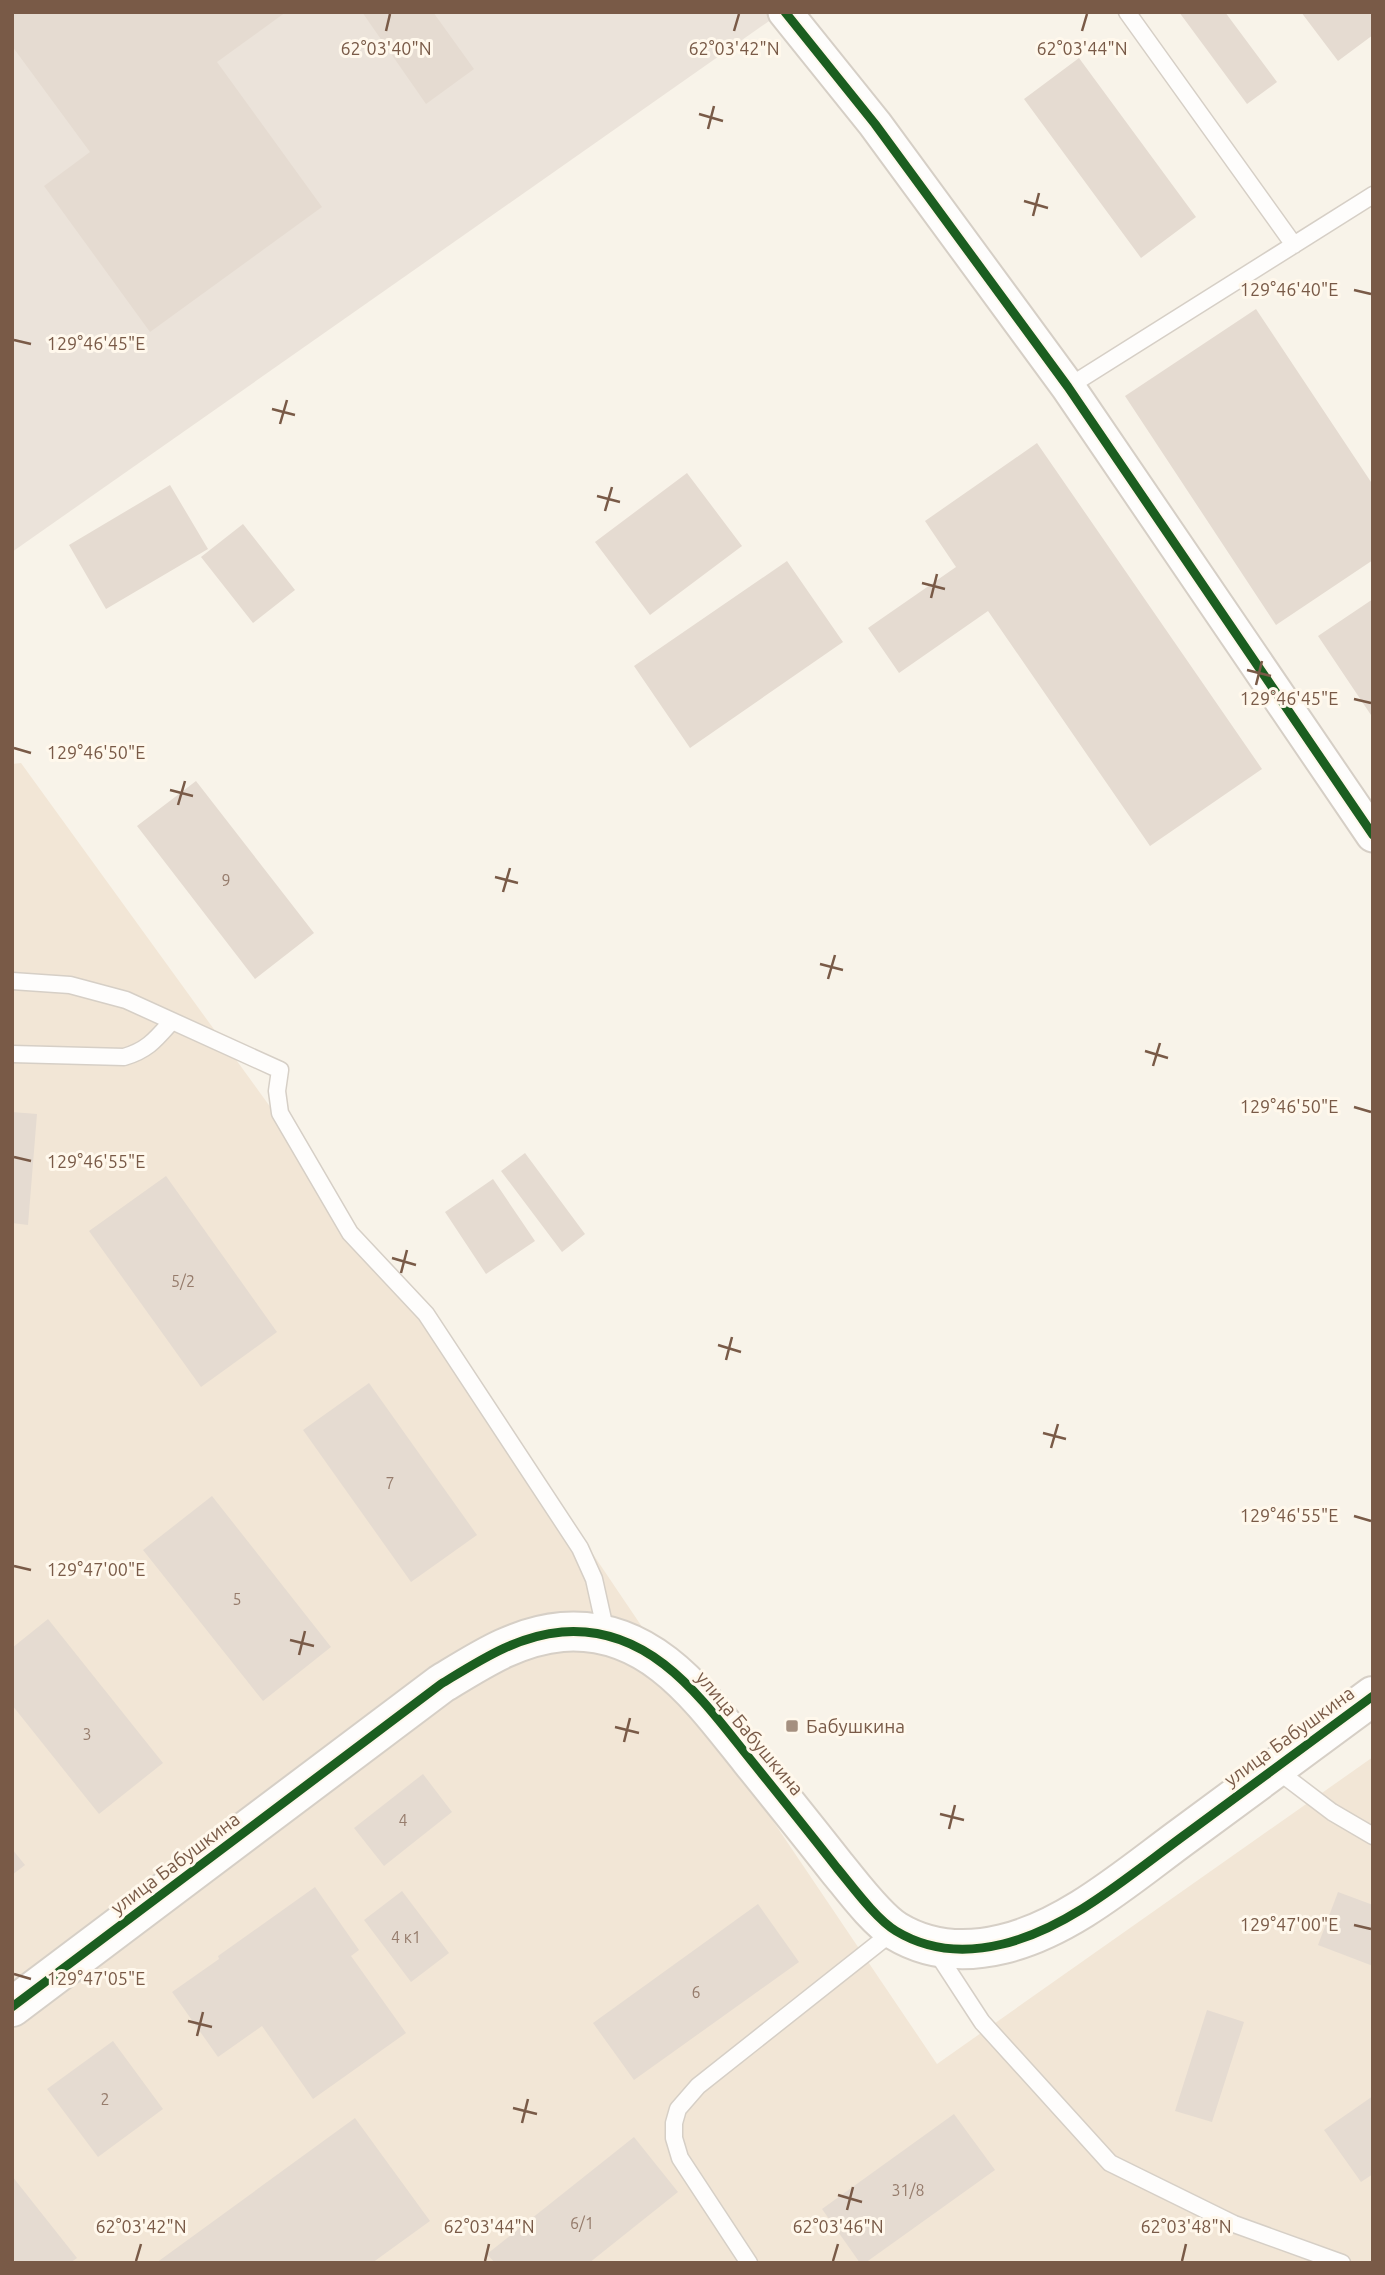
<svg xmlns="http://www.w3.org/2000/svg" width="1385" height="2275" font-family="Ubuntu,sans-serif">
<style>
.residential{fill:#f2e6d6}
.industrial{fill:#ebe3da}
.building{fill:#e5dbd1}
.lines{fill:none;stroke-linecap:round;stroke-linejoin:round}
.service-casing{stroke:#d6cfc6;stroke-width:19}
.minor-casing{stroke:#d6cfc6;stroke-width:37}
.tertiary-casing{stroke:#d6cfc6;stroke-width:42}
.service{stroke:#fefdfc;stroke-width:16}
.minor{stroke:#fefdfc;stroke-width:33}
.tertiary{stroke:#fefdfc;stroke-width:38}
.cycleway-casing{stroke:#fff8ec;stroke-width:13}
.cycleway{stroke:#1b5e20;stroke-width:9}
.ticks{fill:none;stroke:#795a47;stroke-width:2.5}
.poi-dot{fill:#a59080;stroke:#fff8ec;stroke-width:2.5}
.labels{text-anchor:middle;stroke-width:6;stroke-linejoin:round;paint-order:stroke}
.number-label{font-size:16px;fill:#967c6c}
.poi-label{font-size:19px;fill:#795a47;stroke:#fff8ec;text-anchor:start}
.street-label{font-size:19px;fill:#795a47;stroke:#fff8ec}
.ticks-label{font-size:18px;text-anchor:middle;fill:#795a47;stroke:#fff8ec;stroke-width:6;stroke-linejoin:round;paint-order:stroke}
</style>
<rect width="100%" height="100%" fill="#f8f3e9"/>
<path class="residential" d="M21,763L576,1529L937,2064L1373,1757V2263H12V764Z"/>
<path class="industrial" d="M12,12H782L12,552Z"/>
<path class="building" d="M12,12H286L217,62L322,207L150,332L44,186L90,152L12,46Z
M362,12H433L474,69L426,104Z
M1179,12H1225L1277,82L1247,104Z
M1301,12H1373V35L1338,61Z
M1079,58L1196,217L1141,258L1024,99Z
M1256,309L1373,485V560L1276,625L1125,396Z
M1037,443L1262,769L1150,846L988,611L899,673L868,628L956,567L925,521Z
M687,473L742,546L650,615L595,542Z
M170,485L208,549L106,609L69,545Z
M243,524L295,590L253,623L201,557Z
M787,561L843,642L690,748L634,666Z
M1373,599V718L1318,636Z
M196,781L314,933L255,979L137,826Z
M12,1112L37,1114L28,1225L12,1223Z
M525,1153L585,1234L562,1252L501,1171Z
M166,1176L277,1332L201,1387L89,1231Z
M493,1179L535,1241L486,1274L445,1212Z
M369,1383L477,1535L411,1582L303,1430Z
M212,1496L331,1647L263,1701L143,1550Z
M48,1619L163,1763L99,1814L12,1705V1648Z
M423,1774L452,1812L384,1866L354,1828Z
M12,1849L25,1865L12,1875Z
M315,1887L359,1950L351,1956L406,2033L313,2099L262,2026L218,2057L172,1992L219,1959L218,1956Z
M402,1891L449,1953L411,1982L364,1920Z
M1338,1892L1373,1905V1966L1318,1945Z
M758,1904L799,1962L634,2080L593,2023Z
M1207,2010L1244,2022L1212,2122L1175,2111Z
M113,2041L163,2109L98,2157L47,2089Z
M1373,2096V2174L1361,2182L1324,2130Z
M954,2114L995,2170L865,2263H860L822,2209Z
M355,2118L430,2221L372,2263H156Z
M634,2137L678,2192L589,2263H495L487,2254Z
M12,2176L77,2258L70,2263H12Z"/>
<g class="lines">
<g class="service-casing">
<path id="service" d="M1127,12L1294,245
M1068,387L1373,195
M12,981L70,985L126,1000L280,1070L277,1091L280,1113L350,1233L426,1314L580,1548L594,1579L606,1633
M12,1054L124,1057C148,1050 156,1039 172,1021
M1274,1768L1332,1812L1373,1836
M935,1950L982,2022L1110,2163L1234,2224L1342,2263
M749,2263L680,2158L674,2138V2123L678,2109L698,2086L895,1930"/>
</g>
<g class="minor-casing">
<path id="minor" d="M785,12L875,124L1068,387L1373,835"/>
</g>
<g class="tertiary-casing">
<path id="tertiary" d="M12,2007L441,1684C479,1661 516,1636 562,1632C651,1625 701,1698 750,1759C779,1795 808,1831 837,1868C852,1886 876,1919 896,1931C929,1951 966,1953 1003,1944C1070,1928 1131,1874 1186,1834C1248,1788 1310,1742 1373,1696"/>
</g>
<use href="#service" class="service"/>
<use href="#minor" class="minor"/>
<use href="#tertiary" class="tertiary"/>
<g class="cycleway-casing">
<path id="cycleway" d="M785,12L875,124L1068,387L1373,835
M12,2007L441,1684C479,1661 516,1636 562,1632C651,1625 701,1698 750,1759C779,1795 808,1831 837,1868C852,1886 876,1919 896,1931C929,1951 966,1953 1003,1944C1070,1928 1131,1874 1186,1834C1248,1788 1310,1742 1373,1696"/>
</g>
<use href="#cycleway" class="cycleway"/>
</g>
<path class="ticks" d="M386,31L390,14M734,31L739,14M1082,31L1087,14M699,114L723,121M708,129L714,106M1024,201L1048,208M1033,216L1039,193M1354,290L1371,294M14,340L31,344M272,409L295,415M280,424L287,400M597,496L620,502M605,511L612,487M922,583L945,589M931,598L937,574M1247,670L1271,676M1256,685L1262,661M1354,699L1371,703M14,748L31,753M170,790L193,796M178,805L185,781M495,877L518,883M503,892L510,868M820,964L843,970M828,979L835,955M1145,1051L1168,1058M1153,1066L1160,1043M1354,1107L1371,1112M14,1157L31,1161M392,1258L416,1265M401,1273L407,1250M718,1345L741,1352M726,1360L732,1337M1043,1433L1066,1439M1051,1448L1058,1424M1354,1516L1371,1521M14,1566L31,1570M290,1640L314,1646M299,1655L305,1631M615,1727L639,1733M624,1742L630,1718M940,1814L964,1820M949,1829L955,1805M1354,1925L1371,1929M14,1974L31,1979M188,2021L212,2027M197,2036L203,2012M513,2108L537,2114M522,2123L528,2099M838,2195L862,2202M847,2210L853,2187M136,2261L141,2244M485,2261L489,2244M833,2261L838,2244M1182,2261L1186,2244"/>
<rect class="poi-dot" x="785" y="1719" width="14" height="14" rx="3.5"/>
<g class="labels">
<g class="number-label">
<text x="226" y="886">9</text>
<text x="183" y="1287">5/2</text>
<text x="390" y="1489">7</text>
<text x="237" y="1605">5</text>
<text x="87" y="1740">3</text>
<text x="403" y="1826">4</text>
<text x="406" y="1943">4 к1</text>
<text x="696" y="1998">6</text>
<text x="105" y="2105">2</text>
<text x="908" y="2196">31/8</text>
<text x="582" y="2229">6/1</text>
</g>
<g class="poi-label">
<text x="806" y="1733">Бабушкина</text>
</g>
<g class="street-label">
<text transform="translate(750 1733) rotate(50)" y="7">улица Бабушкина</text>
<text transform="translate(1289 1736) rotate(-36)" y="7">улица Бабушкина</text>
<text transform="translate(175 1863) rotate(-37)" y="7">улица Бабушкина</text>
</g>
</g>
<g class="ticks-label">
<text x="386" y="55">62°03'40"N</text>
<text x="734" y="55">62°03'42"N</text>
<text x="1082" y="55">62°03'44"N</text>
<text x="1289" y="296">129°46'40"E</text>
<text x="96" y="350">129°46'45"E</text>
<text x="1289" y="705">129°46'45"E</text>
<text x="96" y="759">129°46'50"E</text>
<text x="1289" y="1113">129°46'50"E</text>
<text x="96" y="1168">129°46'55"E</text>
<text x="1289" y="1522">129°46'55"E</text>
<text x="96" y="1576">129°47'00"E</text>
<text x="1289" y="1931">129°47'00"E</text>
<text x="96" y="1985">129°47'05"E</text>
<text x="141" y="2233">62°03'42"N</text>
<text x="489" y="2233">62°03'44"N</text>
<text x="838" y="2233">62°03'46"N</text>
<text x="1186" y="2233">62°03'48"N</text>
</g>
<rect width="1385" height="2275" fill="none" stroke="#795a47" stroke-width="28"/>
</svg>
